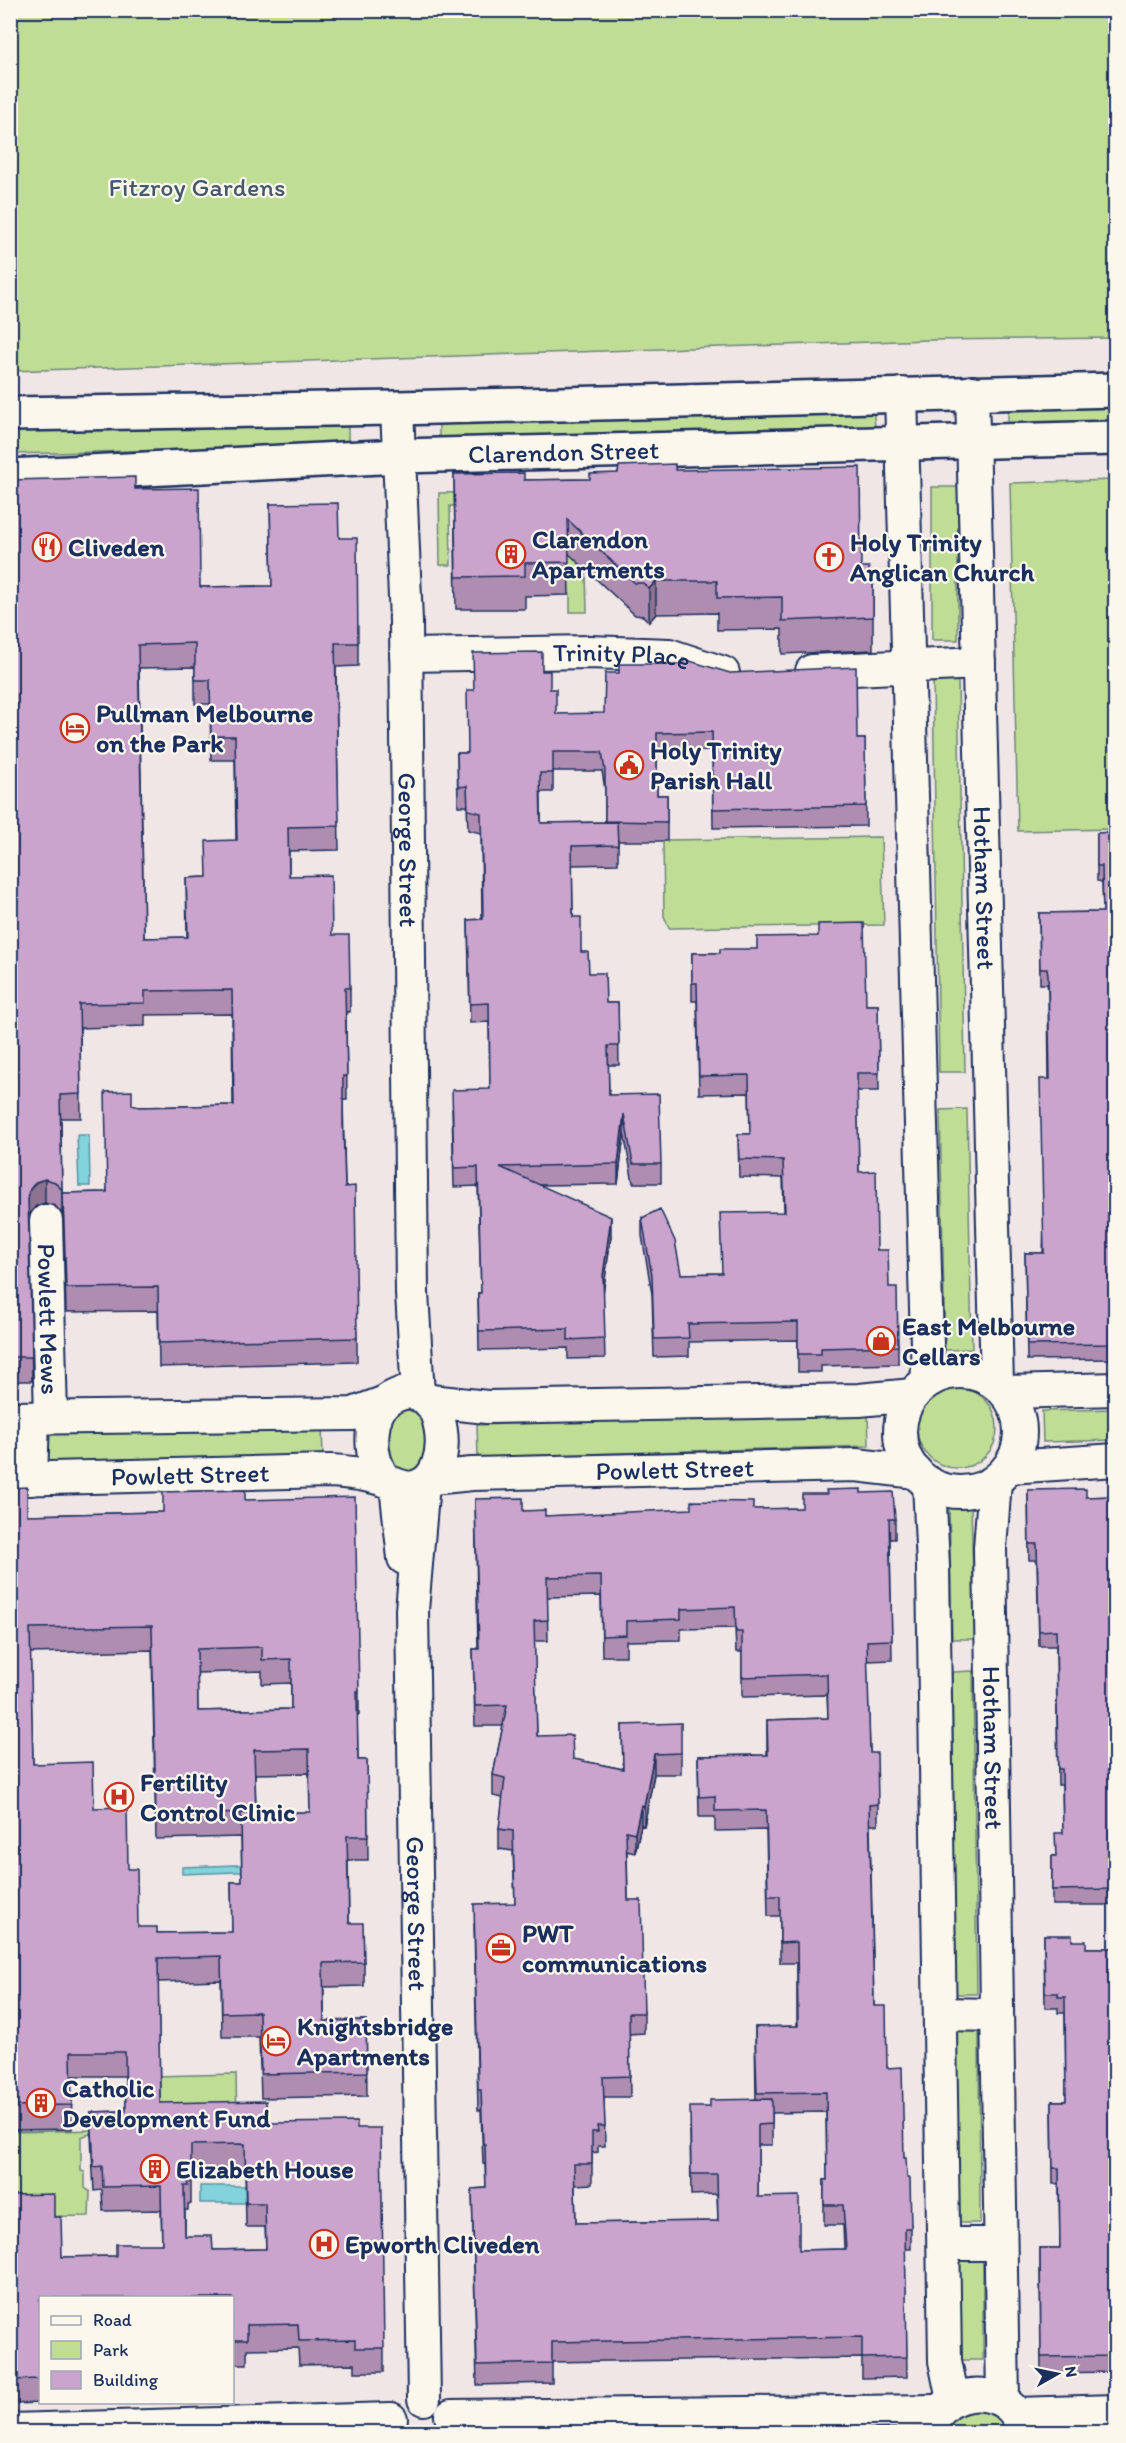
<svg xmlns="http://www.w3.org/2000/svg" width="1126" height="2443" font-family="Itim,sans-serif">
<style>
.green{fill:#bfdd95;stroke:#6d867a;stroke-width:1.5}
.water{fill:#83d4da;stroke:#5992a8;stroke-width:1.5}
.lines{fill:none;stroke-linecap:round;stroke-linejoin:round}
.street-casing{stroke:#1b2f5e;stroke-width:36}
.secondary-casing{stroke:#1b2f5e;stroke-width:38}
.street{stroke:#fbf7ec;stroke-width:32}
.secondary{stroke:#fbf7ec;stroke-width:33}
.wall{fill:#ae8db0;stroke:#1b2f5e;stroke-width:1.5;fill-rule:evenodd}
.shaded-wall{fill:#8d7390;stroke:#1b2f5e;stroke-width:1.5}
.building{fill:#caa4cd;stroke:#1b2f5e;stroke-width:1.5;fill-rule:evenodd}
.labels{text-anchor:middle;stroke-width:4.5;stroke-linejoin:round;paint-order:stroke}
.park-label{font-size:26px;fill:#445a6c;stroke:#fbf7ec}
.street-label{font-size:26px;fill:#1b2f5e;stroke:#fbf7ec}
.poi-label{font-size:26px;font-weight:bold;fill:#1b2f5e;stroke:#fbf7ec;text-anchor:start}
</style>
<rect width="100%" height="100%" fill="#f1e6e6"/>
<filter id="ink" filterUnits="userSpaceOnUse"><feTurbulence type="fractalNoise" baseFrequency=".0167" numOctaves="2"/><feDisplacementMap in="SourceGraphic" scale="12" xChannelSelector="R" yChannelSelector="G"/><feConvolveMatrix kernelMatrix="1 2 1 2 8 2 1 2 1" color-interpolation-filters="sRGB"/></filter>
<g filter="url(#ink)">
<path class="green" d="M10,11H1115V338L929,340L11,371Z
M1115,397V428L1008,425V405Z
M873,408L875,426L866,433L445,443L439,436V420Z
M348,419V440L340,446L11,454L10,422Z
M1115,480V829L1018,831L1010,483Z
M932,487H958V640H932Z
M584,490L587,612H570V594H564L520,504L450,506L451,565H440L439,493Z
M933,680H958L965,1072H939Z
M881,837L884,925L669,928L664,916L663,840Z
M967,1109L972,1349L945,1350L940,1110Z
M917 1428a40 40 0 1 1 80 0a40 40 0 1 1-80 0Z
M415,1404L432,1439L419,1473L397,1474L387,1458L388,1419L395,1409Z
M1115,1409V1440L1043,1442L1042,1411Z
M868,1413L869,1446L478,1457L477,1425Z
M322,1425L323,1457L48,1464L46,1433Z
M971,1506L975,1639H952L949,1507Z
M973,1671L977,1994H956L952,1672Z
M957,2031H979L980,2223H958Z
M236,2074L237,2124L162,2127L154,2076Z
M142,2129V2133L90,2134L81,2137V2171L85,2172V2188L90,2192L89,2216L11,2217L10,2132Z
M957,2259H983V2360H958Z
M989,2404L1014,2432H944L946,2423L954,2413Z
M905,2423V2432H492L491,2429Z"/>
<path class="water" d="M77,1135H89L90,1186H79Z
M263,1864L265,1871L182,1874V1867Z
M200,2186H251V2203H200Z"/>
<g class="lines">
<g class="street-casing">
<g id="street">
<path id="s1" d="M972,392L997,1384"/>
<path d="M901,394L928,1381"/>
<path id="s2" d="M397,408L406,621L412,1293L418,1395"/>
<path id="s3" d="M406,655L590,652L669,655L723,673"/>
<path d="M812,671L979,663"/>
<path id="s4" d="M46,1221L51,1417"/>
<circle cx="960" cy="1432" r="60"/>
<path d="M1005,1392L1116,1389"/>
<path d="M430,1401L487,1407L859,1400L913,1395"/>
<path d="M10,1418L353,1414L383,1403"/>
<path d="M1009,1467L1116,1460"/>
<path id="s5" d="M432,1478L472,1474L856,1465L916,1472"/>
<path id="s6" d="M10,1479L330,1471C348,1472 367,1474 384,1480C395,1483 403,1490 415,1487C459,1477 446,1372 395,1396C383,1401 377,1410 374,1423C370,1443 373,1464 385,1480"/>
<path d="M31,1479L33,1418"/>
<path id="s7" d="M995,1481L990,1548L1003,2401"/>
<path d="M929,1483L933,1566L945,2361L953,2400"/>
<path id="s8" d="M423,1484L412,1610L424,2399"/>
<path d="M396,1486L404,1558"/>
<path d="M940,2014L997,2015"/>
<path d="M944,2244H1000"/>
<path d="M938,2413C962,2382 1017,2391 1023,2432"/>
<path d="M1016,2414L1116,2411"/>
<path d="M451,2416L939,2411"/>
<path d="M10,2430L391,2419"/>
</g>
</g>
<g class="secondary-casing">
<g id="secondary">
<path d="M10,414L397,408L1116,390"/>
<path id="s9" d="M10,476L400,456L1116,438"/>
</g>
</g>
<use href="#street" class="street"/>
<use href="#secondary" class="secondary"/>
</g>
<path class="wall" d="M675,470L861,567L869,576L873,577V650L782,654V629L717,630V613L656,614L649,622L643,616L635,615L568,553L569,595L525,596V609H456L454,474L524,480L590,479L618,473Z
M10,480L135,489L200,587L272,586L270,504L339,538L358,643V666L336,667L339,850L289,851V876L332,935L350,988V1012H346L347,1100H343L345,1187L357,1338V1362L159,1367L158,1311L66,1312L63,1193L106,1192L132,1106L139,1107L233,1105L232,1014L145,1015V1026L80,1028L81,1118H61L62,1214L55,1206L45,1203L36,1206L30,1213L29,1219L32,1381H10ZM195,667V704H210L211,760H235L236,840L207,877L186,878L187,937L144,938L139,668Z
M542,671L550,689L556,714L857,739H865L866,826L713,828L712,751L657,752V795H667V841H618V864L572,865L573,917L581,952L589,973L606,1003H618L619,1065H608L609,1095L661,1164V1183H633L624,1133L618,1184L541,1185L611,1236L603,1292L605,1358L568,1359V1348L479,1350L478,1293H481L478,1186L454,1187L452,1109L490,1089L489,1022L470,1023L468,920L482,919L481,833L468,830L467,806H458L457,753H468L473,690ZM553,771H602L605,790V822L541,823V792H553Z
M1116,832V1175H1113L1114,1222H1116V1359L1027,1360L1025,1253H1043L1049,1079L1048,991L1047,984H1040L1039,913L1103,912L1102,882L1097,881V833Z
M692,953H720L866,1005H878L879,1091H857L859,1172L877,1250L889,1287L898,1346V1364L821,1366V1372H798V1340L689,1342V1356L654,1357L652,1294L642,1236V1218L681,1274L721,1273L784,1212L783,1178L739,1177L738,1134H750L749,1093L699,1094L697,1001H692Z
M10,1488L27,1515L163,1512L245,1500L359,1691V1715H357L358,1760H367L368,1860H348L349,1923L364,1962V1986L324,1987V2021L366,2020L367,2096L261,2098L259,2037H222L221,1980L158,1982L160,2103L267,2123L384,2348V2372H355V2364L299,2365L298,2348L247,2349V2364H232V2298H40V2403H42L10,2404V2195L54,2217L62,2257L116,2256L162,2244L161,2210L103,2211L102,2190L94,2191L91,2136V2112L126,2111L125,2076H71L72,2129L10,2130ZM152,1650L156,1839L241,1837L242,1882H231L232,1932L157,1933L138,1927L128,1869L94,1808L33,1764L30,1653ZM262,1671V1684L291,1683V1709L198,1711L197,1673ZM309,1773L310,1812L256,1813L255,1774ZM245,2168L246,2227H265L266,2249L213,2250L185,2236V2210H188V2204H191V2169Z
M1028,1490L1086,1497L1116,1496V1905H1052V1856H1056L1063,1833L1062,1785H1058L1056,1646H1039L1037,1560H1029Z
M861,1493L895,1519V1539H890L892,1660L867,1661L870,1753L878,1804V1825H870L874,2006L887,2068L904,2158L911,2228V2249H905L907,2377L862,2378V2358L610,2361L552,2362V2383L477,2385L472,2189L486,2188L485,2164H483L481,2110H478L474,1924L515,1903L513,1851L499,1849V1829L503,1798L493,1796V1775L503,1726H475L473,1649H478L475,1499L545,1516L802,1508ZM601,1596L602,1656H626V1641L681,1640V1629L735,1628L736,1652H742V1697L827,1695L828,1718L767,1720V1755L698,1756L699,1817H715V1831L766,1830L768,1916H780V1963H797V2026L755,2027L756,2099L710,2107L690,2128L691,2195L717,2194L718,2221L576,2223L575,2185L592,2184V2153L598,2152V2146H605L604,2097H630L629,2034L644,2033V2013L628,1900L627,1851L635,1853L641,1825L644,1826L654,1774H681V1753L622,1725L623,1769L573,1759L537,1736L534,1641H548L547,1597ZM826,2112L827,2180H824V2225H843L844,2249L799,2250L758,2197V2145H772V2113Z
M1044,1935L1072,1941L1086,1948H1116V2372L1041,2373L1040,2248H1060L1059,2184H1053L1052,2101H1066L1065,2013H1058V2008H1045Z"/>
<path class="shaded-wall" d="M656,581V614L649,622V589Z
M624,1114V1133L618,1184V1164Z
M45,1179V1203L36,1206L30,1213L28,1221V1197L30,1189L36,1182Z
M611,1217V1236L603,1295V1276Z
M654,1754V1774L644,1826V1806Z
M641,1805V1825L635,1853V1833Z"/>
<path class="building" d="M675,464V470L860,467L861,567H869V576L873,577V617L782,621V597L717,598V581H656L649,589L643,583H635L568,520L569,562L525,563V576L456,577L454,474L524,473V480L590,479V474L618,473L619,466Z
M135,477V489L199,488L200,587L272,586L270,504L338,503L339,538H357L358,643H335L339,826L288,827L289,876L331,875L332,935H349L350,988H345L347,1076H343V1124L345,1187L355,1186L357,1338L159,1343L158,1287L66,1288L63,1193L107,1192L105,1092L132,1091V1105L139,1107L234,1105L232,990L145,991V1003L79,1004L81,1094L60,1095L62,1190L55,1182L45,1179L36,1182L30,1189L28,1197L32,1357H10V480ZM195,643V680H210L211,736H235L237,840L206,841L207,877L186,878L188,937L144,938L138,645Z
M542,652V671H550V689H556V714L604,713L605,673H619V664H683V659L730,673L856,667L857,739H865L866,806L713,809L712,732L657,733V795H667V822L605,821V771L602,752H553V773H540L541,823L617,822L618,845L572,846L573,917H581V952H588L589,973H605L606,1003H618L619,1046H608L609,1095L659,1094L661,1164H633L624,1114L618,1164L500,1167L611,1217L603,1276L605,1338L568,1340V1329L479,1331L478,1293H481L478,1167L454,1168L452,1090L490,1089L489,1003L470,1004L468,920L483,919L481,813L468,810L467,786L458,787L457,753H468L467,690H474L473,653Z
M1116,832V1159H1113L1114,1222H1116V1344L1027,1345L1025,1253H1044L1040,1079H1050L1048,975L1047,969H1040L1039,913L1103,912L1102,866H1097V833Z
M864,923L866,1005H878L879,1073H857L859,1172L876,1171L877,1250H888L889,1287H897L898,1346L821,1348V1354H798V1322L688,1324L689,1338L654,1339L652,1276L642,1218L660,1209L675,1241L681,1274L722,1273L720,1213L785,1212L783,1160L739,1159L738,1134H750L749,1075L699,1076L697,983H692V953H720V949H757V937L818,936V924Z
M27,1487V1515L163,1512V1492L245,1490V1500L355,1497L359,1691H357L358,1760H367L368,1836H347L349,1923H363L364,1962L323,1963L324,2021L366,2020L367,2072L261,2074L259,2012L222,2013L221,1956L158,1958L160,2103L266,2101L267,2123L357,2122V2128H381L384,2348H355V2340L299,2341L298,2324L247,2325V2340H232V2298H40V2379L10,2380V2195L54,2194V2217H61L62,2257L116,2256V2244H162L161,2186L103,2187L102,2166L94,2167L91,2112L126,2111L125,2052H71L72,2105L10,2106V1488ZM152,1626L156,1815L256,1813L254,1750L309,1749L310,1812L241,1813L242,1882H231L232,1932L157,1933V1927H138L137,1869H128L127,1807L94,1808L93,1762L33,1764L30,1628ZM262,1647V1660L291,1659V1709L198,1711L197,1649ZM245,2144L246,2203H265L266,2249L213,2250L212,2236H185L184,2186H188L187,2180H191V2145Z
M861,1489V1493L893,1492L895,1519H889L892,1640L867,1641L870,1753H877L878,1804L869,1805L874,2006H886L887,2068L902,2067L904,2158H906L907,2178H910L911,2228H905L907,2357L862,2358V2337L610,2341L552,2342V2363L477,2365L472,2189L486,2188L485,2144H483L481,2090H478L474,1904L515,1903L513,1831L499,1829L505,1778L493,1775L507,1705L475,1706L473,1649H479L475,1499L523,1498V1511L545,1510V1516L691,1509V1501L753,1502V1509L802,1508V1494H827L826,1490ZM601,1576L602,1636L626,1635V1621L681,1619V1609L735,1607L736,1632H742V1677L827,1674L828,1718L767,1720L768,1755L698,1756L699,1797L715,1796V1811L766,1810L768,1896H780V1943L797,1942L798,2026L755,2027L757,2093L826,2092L827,2180H824V2205H843L846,2249L799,2250V2196L758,2197V2125L772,2124V2099L710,2100V2107H690L691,2174H717L718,2221L576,2223L574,2164H592V2132H598L597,2126H605L603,2077L630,2076L629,2013H644L641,1900H628L626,1831L635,1833L641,1805L644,1806L654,1754L681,1753V1723L622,1725L623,1769L573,1759L572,1735L537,1736L534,1621L548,1620L547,1577Z
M1086,1489V1497L1116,1496V1889L1052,1890V1856H1056L1055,1833H1063L1062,1769H1058L1056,1630L1039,1631L1037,1544H1029L1028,1490Z
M1044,1935H1072V1941H1086V1948H1116V2356L1041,2357L1040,2248H1060L1059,2168H1053L1052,2101H1066L1065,1997H1058V1993H1045Z"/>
</g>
<defs>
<g id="restaurant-ring" transform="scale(1.5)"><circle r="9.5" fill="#fbf7ec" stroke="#c8321e" stroke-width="1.5"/><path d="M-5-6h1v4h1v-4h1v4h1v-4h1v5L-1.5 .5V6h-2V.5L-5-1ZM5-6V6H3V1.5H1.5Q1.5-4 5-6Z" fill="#c8321e"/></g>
<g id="building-ring" transform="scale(1.5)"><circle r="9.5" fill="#fbf7ec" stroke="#c8321e" stroke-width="1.5"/><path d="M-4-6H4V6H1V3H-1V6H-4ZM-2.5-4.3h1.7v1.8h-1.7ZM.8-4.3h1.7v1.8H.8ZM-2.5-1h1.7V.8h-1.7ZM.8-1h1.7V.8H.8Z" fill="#c8321e"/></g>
<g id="church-ring" transform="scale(1.5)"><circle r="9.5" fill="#fbf7ec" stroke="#c8321e" stroke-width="1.5"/><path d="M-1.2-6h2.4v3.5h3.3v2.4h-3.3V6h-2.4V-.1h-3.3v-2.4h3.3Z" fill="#c8321e"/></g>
<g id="hotel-ring" transform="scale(1.5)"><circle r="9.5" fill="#fbf7ec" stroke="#c8321e" stroke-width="1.5"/><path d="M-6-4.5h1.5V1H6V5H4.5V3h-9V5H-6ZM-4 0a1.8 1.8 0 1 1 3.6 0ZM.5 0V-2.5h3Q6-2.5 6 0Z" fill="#c8321e"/></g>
<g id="civic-ring" transform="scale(1.5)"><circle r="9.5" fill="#fbf7ec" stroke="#c8321e" stroke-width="1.5"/><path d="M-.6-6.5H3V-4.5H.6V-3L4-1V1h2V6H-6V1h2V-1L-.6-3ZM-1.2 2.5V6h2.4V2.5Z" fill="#c8321e"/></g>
<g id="shop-ring" transform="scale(1.5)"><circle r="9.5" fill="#fbf7ec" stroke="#c8321e" stroke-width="1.5"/><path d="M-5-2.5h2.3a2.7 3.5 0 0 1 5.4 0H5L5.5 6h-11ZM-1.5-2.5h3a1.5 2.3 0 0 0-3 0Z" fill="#c8321e"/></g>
<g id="hospital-ring" transform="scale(1.5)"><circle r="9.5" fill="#fbf7ec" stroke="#c8321e" stroke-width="1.5"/><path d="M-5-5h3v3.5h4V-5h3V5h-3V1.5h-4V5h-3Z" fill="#c8321e"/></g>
<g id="office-ring" transform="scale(1.5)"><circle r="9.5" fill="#fbf7ec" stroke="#c8321e" stroke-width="1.5"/><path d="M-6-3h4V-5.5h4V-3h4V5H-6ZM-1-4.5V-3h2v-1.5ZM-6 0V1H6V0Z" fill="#c8321e"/></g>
</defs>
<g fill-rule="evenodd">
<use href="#restaurant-ring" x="47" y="547"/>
<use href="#building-ring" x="511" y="554"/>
<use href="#church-ring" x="829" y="557"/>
<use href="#hotel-ring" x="75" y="728"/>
<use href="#civic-ring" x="629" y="765"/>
<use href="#shop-ring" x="881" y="1341"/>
<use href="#hospital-ring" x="119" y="1797"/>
<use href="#office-ring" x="501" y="1948"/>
<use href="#hotel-ring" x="276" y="2041"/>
<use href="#building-ring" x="41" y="2103"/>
<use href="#building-ring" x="155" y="2169"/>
<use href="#hospital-ring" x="324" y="2244"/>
</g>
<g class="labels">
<g class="park-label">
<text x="197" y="196">Fitzroy Gardens</text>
</g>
<g class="street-label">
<text dy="9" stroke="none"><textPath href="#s9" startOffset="554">Clarendon Street</textPath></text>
<text dy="9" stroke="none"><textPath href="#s3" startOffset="216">Trinity Place</textPath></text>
<text dy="9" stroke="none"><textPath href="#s2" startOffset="442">George Street</textPath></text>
<text dy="9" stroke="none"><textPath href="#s1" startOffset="496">Hotham Street</textPath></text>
<text dy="9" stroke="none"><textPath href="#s4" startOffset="98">Powlett Mews</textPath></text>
<text dy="9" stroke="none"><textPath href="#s5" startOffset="243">Powlett Street</textPath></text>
<text dy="9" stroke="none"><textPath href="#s6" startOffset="180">Powlett Street</textPath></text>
<text dy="9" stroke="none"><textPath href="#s7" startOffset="267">Hotham Street</textPath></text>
<text dy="9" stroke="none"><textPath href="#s8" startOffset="430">George Street</textPath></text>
</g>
<g class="poi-label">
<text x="532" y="548">Clarendon<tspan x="532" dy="30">Apartments</tspan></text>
<text x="850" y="551">Holy Trinity<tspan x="850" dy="30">Anglican Church</tspan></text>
<text x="68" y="556">Cliveden</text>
<text x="96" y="722">Pullman Melbourne<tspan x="96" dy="30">on the Park</tspan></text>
<text x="650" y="759">Holy Trinity<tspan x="650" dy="30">Parish Hall</tspan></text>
<text x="902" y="1335">East Melbourne<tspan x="902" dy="30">Cellars</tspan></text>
<text x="140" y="1791">Fertility<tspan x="140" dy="30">Control Clinic</tspan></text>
<text x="522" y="1942">PWT<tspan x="522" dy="30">communications</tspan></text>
<text x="297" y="2035">Knightsbridge<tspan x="297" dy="30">Apartments</tspan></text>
<text x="62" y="2097">Catholic<tspan x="62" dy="30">Development Fund</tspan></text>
<text x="176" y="2178">Elizabeth House</text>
<text x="345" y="2253">Epworth Cliveden</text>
</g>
</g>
<rect width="1126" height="2443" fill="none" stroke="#fbf7ec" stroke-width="36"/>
<rect x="18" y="18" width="1090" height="2407" fill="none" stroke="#1b2f5e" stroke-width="2" filter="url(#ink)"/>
<rect x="39" y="2296" width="195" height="108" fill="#fbf7ec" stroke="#a1a7b3" stroke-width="1.5"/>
<rect x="51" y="2316" width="30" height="9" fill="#fbf7ec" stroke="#a1a7b3" stroke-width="1.5"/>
<text x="93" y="2326" font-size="18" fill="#1b2f5e">Road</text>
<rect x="51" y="2341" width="30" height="18" fill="#bfdd95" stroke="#a1a7b3" stroke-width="1.5"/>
<text x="93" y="2356" font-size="18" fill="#1b2f5e">Park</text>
<rect x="51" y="2371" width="30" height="18" fill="#caa4cd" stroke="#a1a7b3" stroke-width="1.5"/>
<text x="93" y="2386" font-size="18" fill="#1b2f5e">Building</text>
<g transform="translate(1057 2374) rotate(81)" stroke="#fbf7ec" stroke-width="4.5" paint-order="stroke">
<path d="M0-4.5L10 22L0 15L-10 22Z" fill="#1b2f5e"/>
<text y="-9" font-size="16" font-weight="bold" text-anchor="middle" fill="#1b2f5e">N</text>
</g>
</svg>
